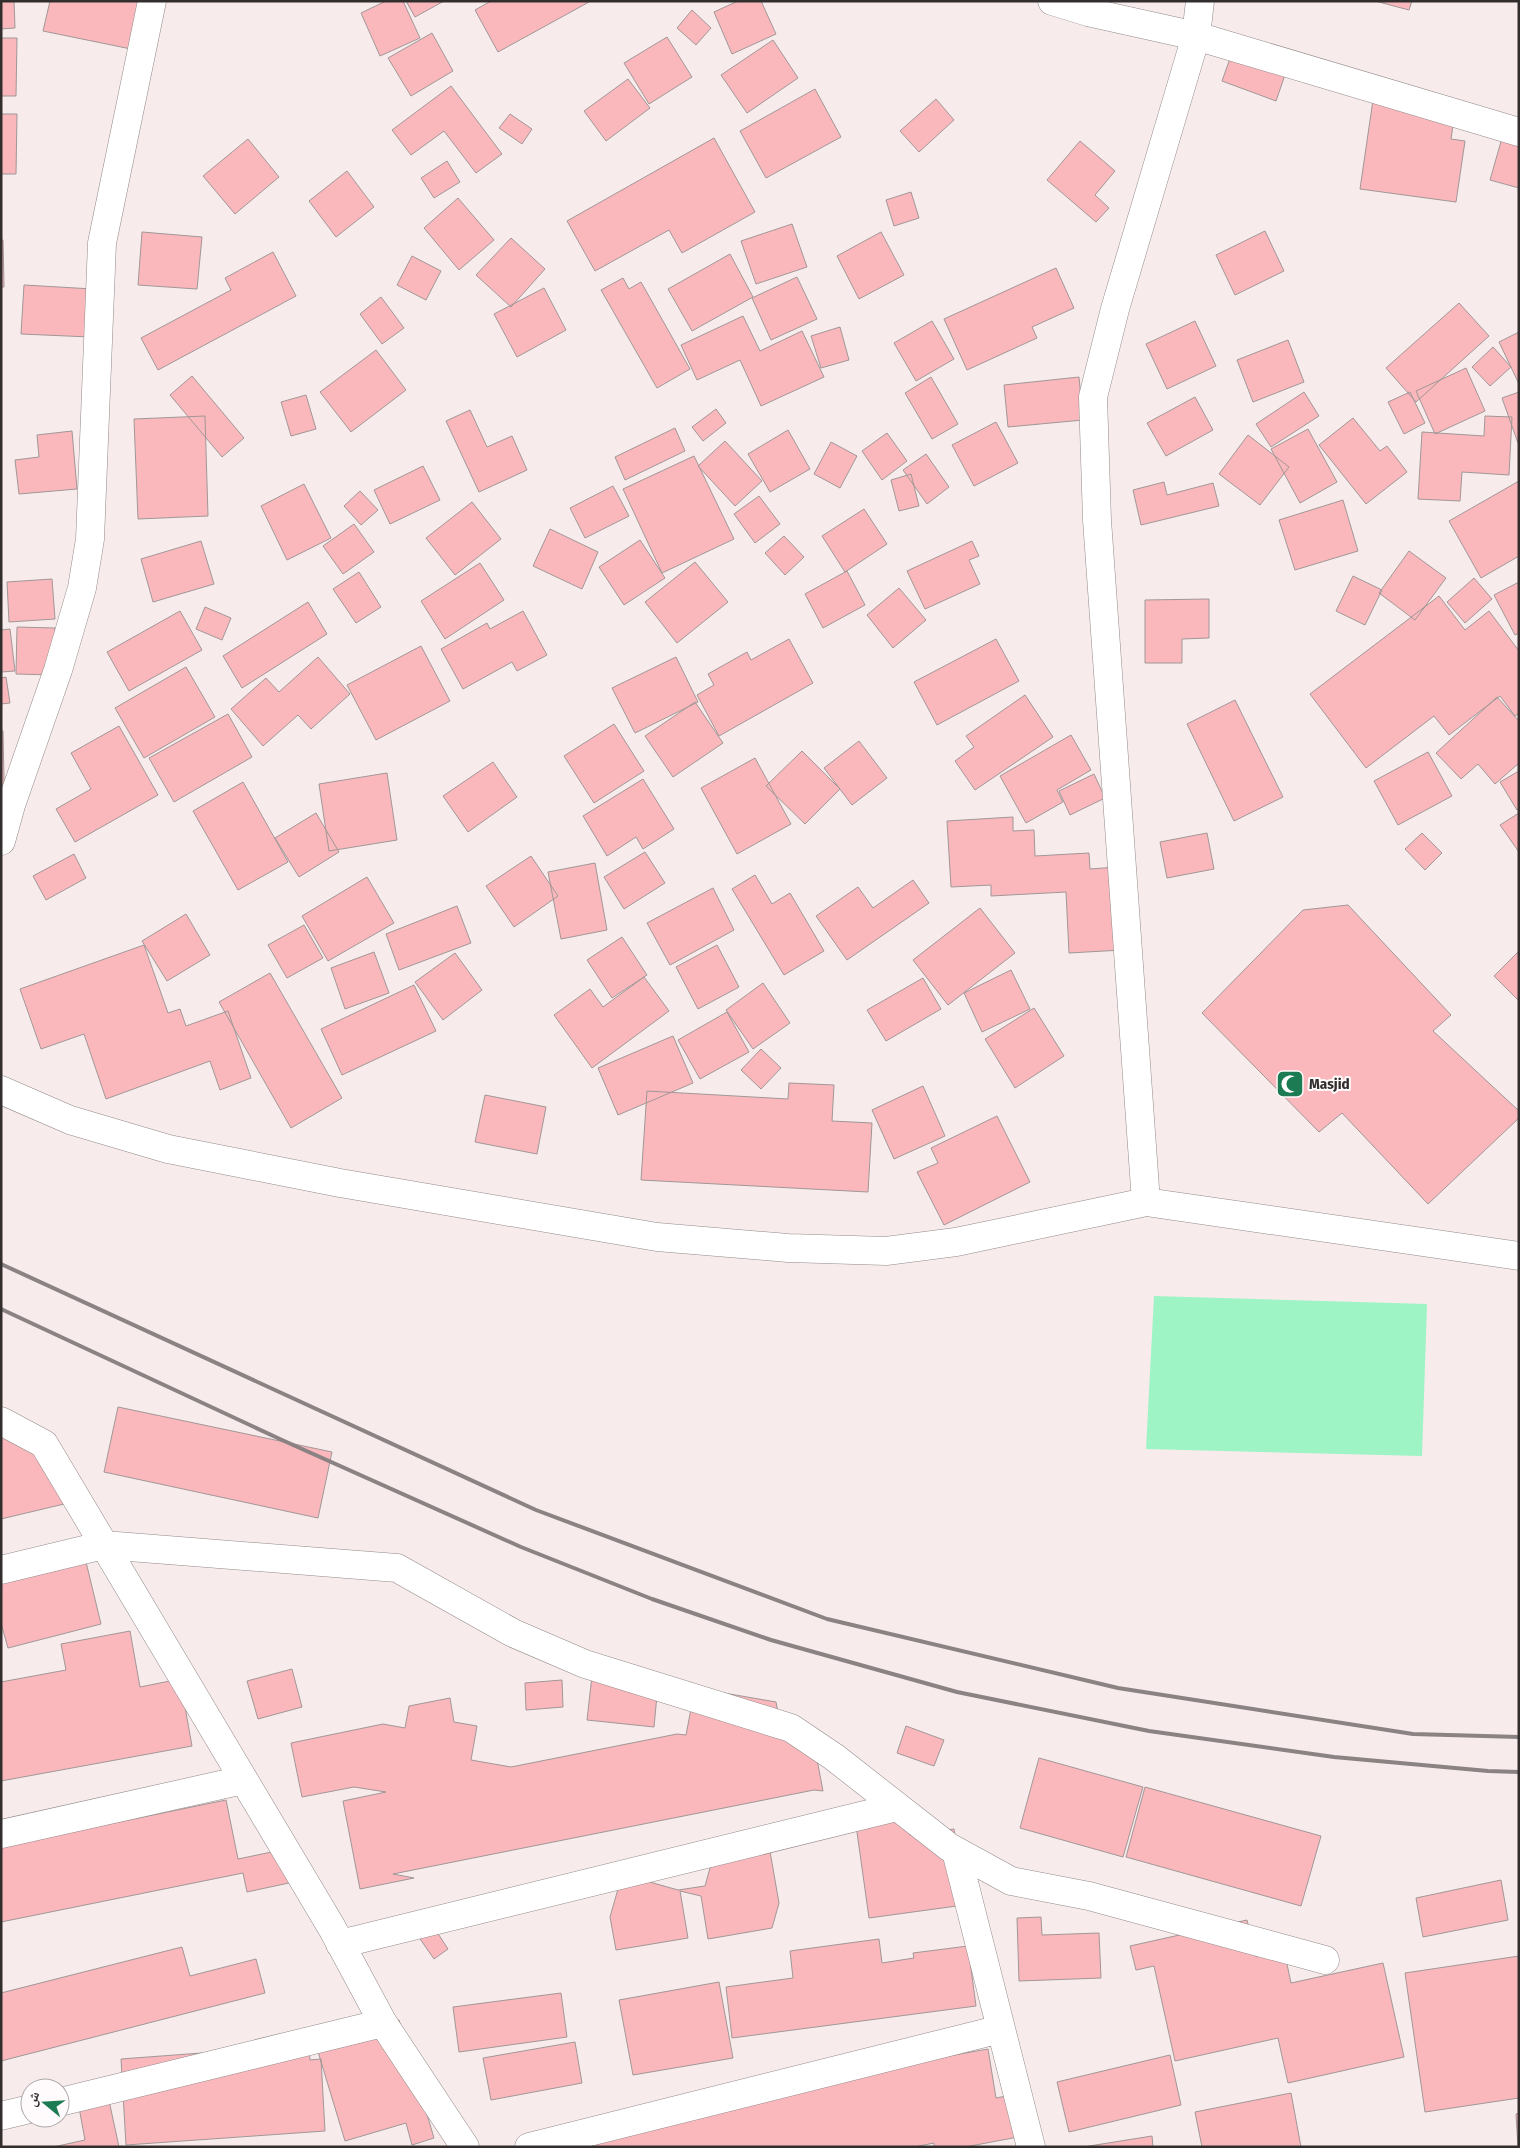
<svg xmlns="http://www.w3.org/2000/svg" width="1520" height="2148" font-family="'Fira Sans Condensed','Noto Naskh Arabic',sans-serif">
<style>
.pitch{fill:#9ef4c5}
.building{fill:#fbb8bc;stroke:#a19797}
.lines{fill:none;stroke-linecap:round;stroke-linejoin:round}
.street-casing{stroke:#948a8a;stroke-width:29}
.secondary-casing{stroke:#948a8a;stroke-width:29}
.street{stroke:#fff;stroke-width:28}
.secondary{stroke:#fff;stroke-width:28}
.rail{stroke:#8a8283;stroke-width:4}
.labels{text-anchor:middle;stroke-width:4;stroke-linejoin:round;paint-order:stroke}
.poi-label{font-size:15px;font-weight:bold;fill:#322e2e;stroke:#fffafb;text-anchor:start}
</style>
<rect width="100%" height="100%" fill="#f7ebec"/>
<path class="pitch" d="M1154,1296L1427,1304L1422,1456L1146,1449Z"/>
<path class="building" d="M1,1H14L15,28L1,29Z
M50,1H141L131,49L43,31Z
M386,1H403L420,38L380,56L361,13Z
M406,1H444L415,17Z
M491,1H589V2L498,52L475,10Z
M738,1H761L776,34L732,54L714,12Z
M1375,1H1412L1409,10Z
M692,10L711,28L696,45L677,28Z
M432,33L453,71L411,96L388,58Z
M667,37L692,77L649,104L624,63Z
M1,38H17L16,96H1Z
M773,40L798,78L747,113L721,75Z
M1232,53L1286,72L1276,101L1222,81Z
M628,79L650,108L606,141L584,111Z
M451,86L502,154L476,173L444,131L411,155L392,130Z
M815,89L841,137L766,178L740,131Z
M936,99L954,120L919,152L900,131Z
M1373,100L1455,111L1451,139L1465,141L1456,202L1360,189Z
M1,114H17L16,174H1Z
M510,114L532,129L522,144L499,128Z
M714,138L755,212L682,253L669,230L595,271L567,221Z
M1502,138L1519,143V188L1490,180Z
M248,139L279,177L235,214L203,176Z
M1080,141L1115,171L1095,195L1109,208L1096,222L1047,180Z
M447,161L460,182L434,198L421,178Z
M347,171L374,207L336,237L309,201Z
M911,192L919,218L894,226L886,200Z
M458,198L494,240L459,270L424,228Z
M792,224L807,267L756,284L741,241Z
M1265,231L1284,271L1235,295L1216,255Z
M142,232L202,237L197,289L138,285Z
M881,232L904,275L859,299L837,256Z
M511,238L545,269L511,307L476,275Z
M1,240H3L4,287H1Z
M273,252L296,296L158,370L141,338L231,290L225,278Z
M730,254L753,297L692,331L668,289Z
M412,256L441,271L426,300L397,285Z
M1056,268L1074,308L1032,327L1037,338L967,370L944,319Z
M797,277L817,319L771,340L752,298Z
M623,278L629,289L641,282L690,369L657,388L601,290Z
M24,285L93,289L90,337L21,334Z
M544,288L566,330L517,357L494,314Z
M381,297L404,328L382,344L360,314Z
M1459,303L1489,336L1416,402L1386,368Z
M743,316L760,351L802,331L824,377L761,406L740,360L697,380L681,345Z
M932,321L954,359L916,381L894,343Z
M1195,321L1216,366L1167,389L1146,344Z
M840,327L849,360L821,368L811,336Z
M1519,332V384L1499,342Z
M1288,340L1304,382L1253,402L1237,360Z
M1493,347L1511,367L1490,386L1472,367Z
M376,350L406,390L351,432L320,392Z
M1466,368L1485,411L1435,434L1416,391Z
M192,376L244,438L222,457L170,395Z
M931,377L958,424L932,439L905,393Z
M1079,377L1083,420L1008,427L1004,385Z
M1304,392L1319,416L1271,447L1256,424Z
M1410,392L1425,423L1404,434L1388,402Z
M1519,392V443H1518L1502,398Z
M306,395L316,429L291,436L281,402Z
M1195,397L1213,430L1166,456L1147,423Z
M716,409L726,423L703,441L692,427Z
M470,410L487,447L512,436L527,470L479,492L446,421Z
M205,416L208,516L138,519L134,419Z
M1485,416L1512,417L1509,475L1462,472L1460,501L1418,499L1422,432L1484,436Z
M1353,418L1380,451L1387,446L1407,472L1366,504L1319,445Z
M996,422L1018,463L974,486L952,445Z
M675,428L685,451L625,480L615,457Z
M1308,429L1337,482L1300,503L1271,449Z
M788,430L810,469L770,492L748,454Z
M72,431L77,489L19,494L15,460L39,457L37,435Z
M887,433L907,461L882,480L862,451Z
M1248,435L1289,467L1260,505L1219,474Z
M725,441L762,481L735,506L698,466Z
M831,442L857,456L840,488L814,474Z
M926,454L949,487L927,504L903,470Z
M694,456L734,539L662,573L623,489Z
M423,466L440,500L390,524L374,490Z
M911,474L919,506L899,511L891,480Z
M1519,481V556L1481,578L1449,521Z
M1164,482L1167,495L1213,483L1219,506L1141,525L1133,490Z
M304,484L331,538L287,560L261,506Z
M613,486L629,516L585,538L570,508Z
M360,491L378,510L361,525L344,506Z
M759,496L780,524L755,543L734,514Z
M1343,500L1358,551L1295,570L1279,520Z
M472,502L501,539L455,575L426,538Z
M864,509L887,544L845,572L822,536Z
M354,524L374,552L343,574L323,546Z
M550,529L598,552L582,589L533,566Z
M784,536L804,557L785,575L765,553Z
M640,540L665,578L624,605L599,567Z
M201,541L214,584L153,602L141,559Z
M972,541L979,556L969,560L980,584L925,609L907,571Z
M1409,551L1446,578L1415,620L1379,593Z
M695,562L728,602L677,643L645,602Z
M480,563L504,600L445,639L421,601Z
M847,571L865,605L823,628L805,594Z
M359,572L381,607L356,623L333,589Z
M1353,576L1382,590L1365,625L1336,611Z
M1474,578L1492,599L1465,623L1447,602Z
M52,579L55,619L9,622L7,582Z
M1519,582V633L1515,635L1494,595Z
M899,588L926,620L893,648L867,615Z
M1439,596L1465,630L1489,611L1519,651V713L1515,716L1500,696L1449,735L1434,716L1366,768L1310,694Z
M1209,599V638L1182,639V663H1145V600Z
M308,602L327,634L242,688L223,656Z
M205,607L231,618L222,640L196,629Z
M180,611L202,650L129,691L107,652Z
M523,611L547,655L517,671L512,662L463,689L441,649L487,623L490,629Z
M17,627L55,628L54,675L16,674Z
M10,629L15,671L1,672V630Z
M789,639L813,683L719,736L697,695L714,685L708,674L747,652L751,660Z
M996,639L1019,681L937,725L914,682Z
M421,646L450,701L376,740L347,685Z
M318,657L350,694L311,729L298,715L263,746L231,709L266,678L279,692Z
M676,657L698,702L635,733L612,688Z
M186,667L215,717L144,758L115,708Z
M6,677L10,703L1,704V678Z
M1025,695L1053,737L975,790L955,761L974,747L966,736Z
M1497,697L1519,721V763L1495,784L1478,764L1461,779L1436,753Z
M1235,700L1283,797L1234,821L1187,724Z
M695,702L723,743L673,777L645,736Z
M228,714L252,757L174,802L149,758Z
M614,724L644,771L594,803L564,756Z
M119,726L158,795L75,842L56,809L91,789L71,753Z
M1,731H3L5,827H1Z
M1071,735L1091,770L1057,790L1063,802L1026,823L1000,776Z
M859,741L887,778L852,805L824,768Z
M802,751L840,789L805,824L766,786Z
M1428,752L1452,796L1398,825L1374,781Z
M755,758L791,824L737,854L701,788Z
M493,762L517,797L468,832L443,796Z
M1519,771V809L1517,810L1500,782Z
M387,773L397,840L329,851L319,784Z
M1094,774L1105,798L1070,815L1059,791Z
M643,779L674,829L643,849L636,837L607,856L583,816Z
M243,782L288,862L238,890L193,811Z
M316,813L339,852L299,877L275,838Z
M1519,813V852L1500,825Z
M1013,817V831L1034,830L1035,856L1089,853L1090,869L1117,867L1122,950L1069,953L1066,892L991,896V885L951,887L947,821Z
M1207,833L1214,869L1167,878L1160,842Z
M1422,833L1442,853L1425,870L1405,849Z
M645,852L665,883L624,909L604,877Z
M74,854L86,878L46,900L33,876Z
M531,856L558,896L514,927L486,886Z
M595,863L607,930L561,939L548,872Z
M755,875L772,904L790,893L824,951L784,975L732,889Z
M367,877L394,923L328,961L302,916Z
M913,880L929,903L847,960L816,916L858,887L873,908Z
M713,888L734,930L670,965L647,923Z
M1348,905L1451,1015L1433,1031L1519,1111V1118L1428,1204L1342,1113L1319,1132L1202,1013L1303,910Z
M457,906L471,943L399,970L386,934Z
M980,908L1015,953L948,1005L913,960Z
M186,914L210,955L167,981L142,941Z
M304,925L323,958L287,978L268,945Z
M622,937L647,975L612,998L587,960Z
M144,945L168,1013L180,1009L186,1026L228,1011L251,1078L220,1090L210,1061L106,1099L84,1034L41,1049L20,989Z
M717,945L739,987L698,1009L676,967Z
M1519,951V1001L1494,976Z
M374,952L389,993L345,1009L331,968Z
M455,953L482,990L443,1020L415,982Z
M1011,970L1030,1009L982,1032L964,993Z
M270,973L342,1098L291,1128L219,1002Z
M644,977L669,1011L592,1068L554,1015L590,989L603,1007Z
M923,978L941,1009L886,1041L867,1010Z
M763,983L790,1023L753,1049L726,1010Z
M414,985L436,1031L342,1075L321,1029Z
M1034,1008L1064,1056L1015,1088L985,1039Z
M727,1012L749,1052L700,1079L678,1040Z
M673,1036L693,1083L618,1115L598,1068Z
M761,1049L781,1068L761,1089L741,1070Z
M789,1083L834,1085L832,1121L872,1123L868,1192L641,1180L647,1091L788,1099Z
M923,1086L945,1136L894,1159L872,1110Z
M485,1095L546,1107L537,1154L475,1142Z
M997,1116L1030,1182L944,1225L917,1172L938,1163L931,1148Z
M118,1407L332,1452L318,1518L104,1472Z
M1,1411L12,1416L64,1504L1,1519Z
M86,1562L101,1624L8,1648L1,1623V1565Z
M130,1631L140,1687L180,1679L192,1746L1,1781V1682L66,1670L61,1644Z
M593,1667L659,1674L654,1727L587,1720Z
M292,1669L302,1707L258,1719L247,1681Z
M562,1680L563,1707L526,1710L525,1683Z
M695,1688L776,1702L780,1723L811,1728L823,1791L814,1790L393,1874L414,1878L360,1889L343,1801L386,1792L354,1787L302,1797L291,1743L383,1724L405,1728L409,1706L450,1698L454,1722L477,1726L471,1760L511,1767L677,1734L686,1735Z
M906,1726L944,1740L934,1766L897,1753Z
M1039,1758L1143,1787L1123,1857L1020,1828Z
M1145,1787L1321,1836L1301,1906L1126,1857Z
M226,1800L238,1859L291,1848L298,1881L247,1892L243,1873L1,1922V1823L75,1831Z
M908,1818L910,1835L954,1829L964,1905L869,1918L856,1825Z
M768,1840L779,1903L772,1928L708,1939L701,1896L680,1891L688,1938L616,1950L610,1917L620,1882L639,1879L678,1890L705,1886L715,1850Z
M1501,1880L1508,1920L1423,1937L1416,1898Z
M1041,1917L1042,1935L1099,1933L1101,1978L1019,1981L1017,1918Z
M1247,1920L1256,1957L1284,1950L1291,1983L1383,1963L1404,2057L1288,2083L1278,2038L1175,2061L1154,1966L1136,1970L1130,1946Z
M433,1926L448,1949L434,1959L418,1936Z
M879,1939L882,1963L914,1958L913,1953L968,1946L976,2006L732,2038L726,1987L793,1978L790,1951Z
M182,1947L190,1976L256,1959L265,1993L1,2061V1993Z
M1519,1956V2098L1425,2112L1405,1973Z
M719,1982L733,2058L633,2075L619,2000Z
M561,1993L567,2037L459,2052L453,2007Z
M399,2020L434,2138L412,2145L406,2123L345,2141L316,2045Z
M575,2042L582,2083L491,2100L483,2058Z
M309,2045L310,2060L321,2059L325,2131L126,2145L121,2059Z
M988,2049L996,2098L1022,2093L1029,2135L965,2147H934V2143L914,2147H555L552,2127Z
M1170,2055L1181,2105L1069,2132L1057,2082Z
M1291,2093L1301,2147H1202L1195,2112Z
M108,2096L119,2147H53L85,2140L78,2102Z
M1519,2113V2147H1518L1516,2114Z
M1152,2136L1153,2147H1083Z"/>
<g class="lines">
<g class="street-casing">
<path id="street" d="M1052,1L1088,12L1196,36L1519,132
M1,841L11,805L58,670L82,588L90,539L102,243L152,1
M1146,1202L1097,520L1093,397L1115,309L1196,36L1200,1
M1,1421L44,1444L332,1928L383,2023L465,2147
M1,1570L104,1545L397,1568L513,1633L585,1664L791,1728L834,1757L949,1847L1011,1881L1089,1896L1325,1960
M1,1834L243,1780
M956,1851L1031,2147
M340,1944L897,1807
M60,2102L383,2023
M1,2116L30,2109
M529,2147L1001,2029"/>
</g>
<g class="secondary-casing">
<path id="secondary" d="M1,1090L70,1120L168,1149L340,1183L657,1237L788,1248L886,1251L956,1242L1146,1202L1519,1256"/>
</g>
<use href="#street" class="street"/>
<use href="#secondary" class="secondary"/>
<path class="rail" d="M1,1264L536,1510L827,1619L1118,1688L1413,1734L1519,1737
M1,1309L282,1440L521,1547L652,1599L771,1640L957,1692L1149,1731L1334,1757L1488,1771L1519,1772"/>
</g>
<defs>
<g id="mosque-square" transform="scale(1.4375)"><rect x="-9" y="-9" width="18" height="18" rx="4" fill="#1c7b52" stroke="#fffafb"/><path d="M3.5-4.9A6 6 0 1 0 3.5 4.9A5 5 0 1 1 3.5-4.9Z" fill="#fff"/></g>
</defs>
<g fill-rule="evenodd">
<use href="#mosque-square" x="1290" y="1084"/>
</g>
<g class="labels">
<g class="poi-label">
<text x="1309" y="1089">Masjid</text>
</g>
</g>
<rect width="1520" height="2148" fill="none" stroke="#322e2e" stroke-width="5"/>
<g transform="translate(45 2103) rotate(288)"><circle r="24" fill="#fffafb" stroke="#ada8a9"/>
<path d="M0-4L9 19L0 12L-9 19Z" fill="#1c7b52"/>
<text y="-8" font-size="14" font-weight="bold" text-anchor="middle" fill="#322e2e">ش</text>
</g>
</svg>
